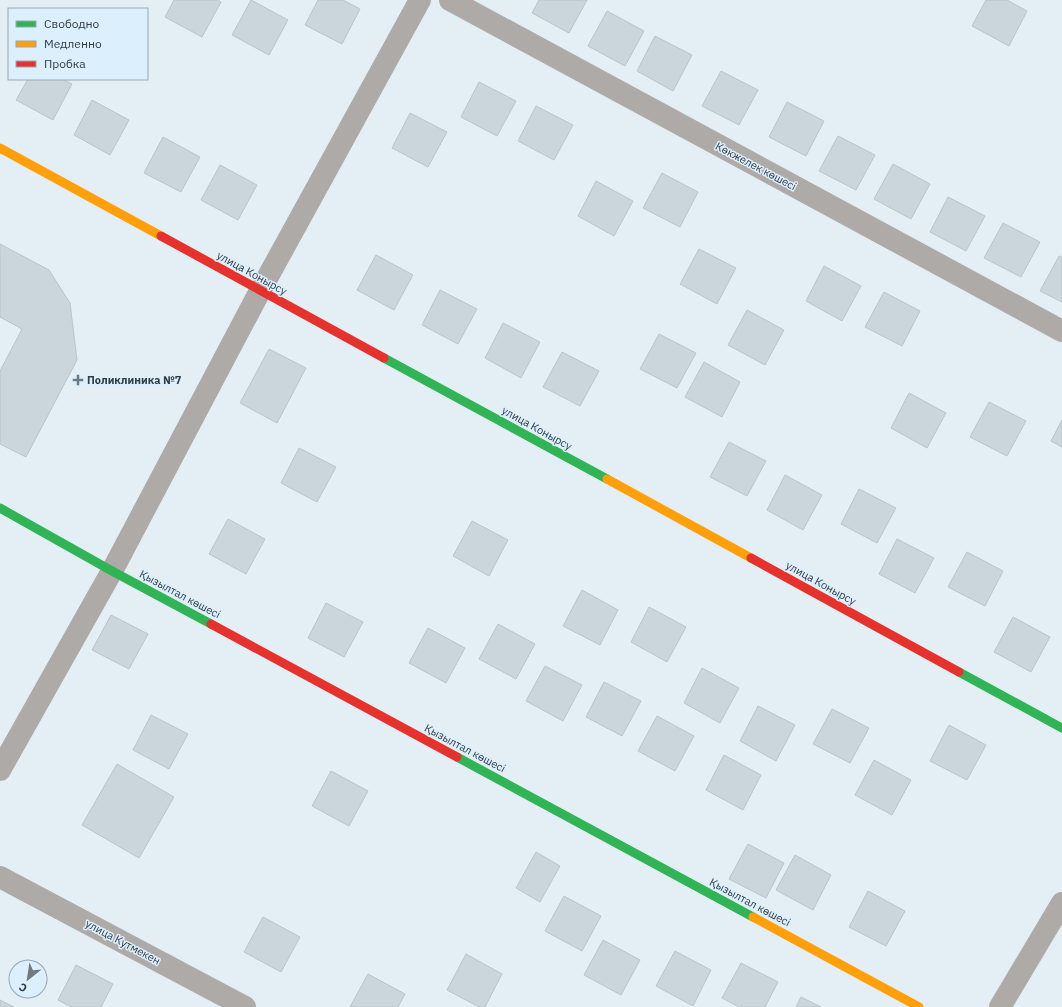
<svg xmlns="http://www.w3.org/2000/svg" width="1062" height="1007" font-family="'IBM Plex Sans',sans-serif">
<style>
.building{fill:#cbd5dc;stroke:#b9c4cb}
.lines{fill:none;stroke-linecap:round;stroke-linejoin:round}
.street{stroke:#adaaa8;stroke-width:22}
.fast{stroke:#30b455;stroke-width:9}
.slow{stroke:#ff9f0a;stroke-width:9}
.jam{stroke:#e5322d;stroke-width:9}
.poi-dot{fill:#6e7a82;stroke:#dceffc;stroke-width:1.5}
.labels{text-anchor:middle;stroke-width:3;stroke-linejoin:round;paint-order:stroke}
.street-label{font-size:11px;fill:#2f3b44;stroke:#dceffc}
.poi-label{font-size:11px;font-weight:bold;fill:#2f3b44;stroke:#dceffc;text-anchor:start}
</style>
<rect width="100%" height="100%" fill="#e3eef5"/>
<path class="building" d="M174,0H218L221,2L202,37L165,17Z
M251,0L288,20L269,55L232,35Z
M318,0H343L360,9L342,44L305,25Z
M539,0H587L569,33L532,13Z
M986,0H1007L1027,11L1009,46L972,26Z
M607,11L644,31L625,66L588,46Z
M655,36L692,55L673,91L637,71Z
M721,71L758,90L739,125L702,106Z
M28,79H62L72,84L53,120L16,100Z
M479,82L516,101L497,136L461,117Z
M92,100L129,120L110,155L74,135Z
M787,102L824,121L806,156L769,137Z
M536,106L573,125L554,160L518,141Z
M410,113L447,132L428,167L392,148Z
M838,136L875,155L856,190L819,171Z
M163,137L200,157L181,192L144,173Z
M893,164L930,184L911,219L874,199Z
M220,165L257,185L238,220L201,200Z
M662,173L698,192L680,227L643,208Z
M596,181L633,201L614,236L578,216Z
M948,197L985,216L966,251L930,232Z
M1003,223L1040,242L1021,277L984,258Z
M0,244L49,270L70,303L77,360L26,457L0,444V371L22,329L0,317Z
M699,249L736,268L717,304L680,284Z
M376,255L413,275L394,310L357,290Z
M1059,256L1062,257V302L1040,291Z
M824,266L861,286L842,321L806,301Z
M440,290L477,309L458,344L422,325Z
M884,292L920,311L902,346L865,327Z
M747,310L784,330L765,365L728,345Z
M503,323L540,342L521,378L485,358Z
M659,334L696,353L677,388L640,369Z
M269,349L306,368L277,423L240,403Z
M562,352L599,371L580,406L543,387Z
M704,362L740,382L722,417L685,397Z
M909,393L946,413L927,448L891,428Z
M989,402L1026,421L1007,456L970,437Z
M1062,420V447L1051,441Z
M729,442L766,461L747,496L710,477Z
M299,448L336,467L317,502L281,483Z
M785,475L822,495L803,530L767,510Z
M859,489L896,508L877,543L841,524Z
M228,519L265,539L246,574L209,554Z
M472,521L508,540L489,576L453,556Z
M897,539L934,558L915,593L879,574Z
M967,552L1003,571L985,606L948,587Z
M582,590L618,610L600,645L563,626Z
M326,603L363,622L344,657L308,638Z
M649,607L686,627L667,662L631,642Z
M111,615L148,634L129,669L92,650Z
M1013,617L1050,637L1031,672L994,652Z
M498,624L535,644L516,679L479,659Z
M428,628L465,648L446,683L409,663Z
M545,666L582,685L563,721L526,701Z
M702,668L739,688L720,723L684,703Z
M604,682L641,701L622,736L586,717Z
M758,706L795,725L776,761L740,741Z
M832,709L869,728L850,763L813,744Z
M151,715L188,734L169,769L133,750Z
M657,716L694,736L675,771L638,751Z
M949,725L986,745L967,780L930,761Z
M724,755L761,775L743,810L706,790Z
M874,760L911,780L892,815L855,795Z
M117,764L174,797L139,858L82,825Z
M331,771L368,791L349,826L312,806Z
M748,844L784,863L766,898L729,879Z
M536,852L560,866L540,902L516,888Z
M795,855L831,875L813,910L776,890Z
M868,891L905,911L886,946L849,927Z
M564,896L601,916L582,951L545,931Z
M263,917L300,937L281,972L244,952Z
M603,940L640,960L621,995L584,975Z
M675,951L711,970L693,1006L656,986Z
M466,954L502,974L485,1007H479L447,990Z
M741,963L778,982L765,1007H739L722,998Z
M76,965L113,984L101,1007H71L58,1000Z
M368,974L405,994L398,1007H350Z
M801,997L821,1007H796Z
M0,1000L14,1007H0Z"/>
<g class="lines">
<path class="street" d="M450,0L1062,331
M0,770L112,571L260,291L420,0
M0,877L245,1007
M1000,1007L1062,903"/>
<path class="fast" d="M384,358L607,479
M0,508L112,571L211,624
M959,672L1062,728
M457,757L753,917"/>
<path class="slow" d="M0,148L161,236
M607,479L751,558
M753,917L919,1007"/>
<path class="jam" d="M161,236L384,358
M751,558L959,672
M211,624L457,757"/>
</g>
<path class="poi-dot" d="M76 374h4v4h4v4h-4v4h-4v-4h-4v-4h4z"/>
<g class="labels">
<g class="street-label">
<text transform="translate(756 166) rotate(28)" y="4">Көкжелек көшесі</text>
<text transform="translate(252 273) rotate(29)" y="4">улица Конырсу</text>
<text transform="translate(537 428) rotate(29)" y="4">улица Конырсу</text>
<text transform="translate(821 583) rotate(29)" y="4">улица Конырсу</text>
<text transform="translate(180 594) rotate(28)" y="4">Қызылтал көшесі</text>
<text transform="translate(465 748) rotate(28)" y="4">Қызылтал көшесі</text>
<text transform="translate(750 902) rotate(28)" y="4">Қызылтал көшесі</text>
<text transform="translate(123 942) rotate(28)" y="4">улица Кутмекен</text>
</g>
<g class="poi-label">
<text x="87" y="384">Поликлиника №7</text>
</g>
</g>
<rect x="8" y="8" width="140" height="72" fill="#dceffc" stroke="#97a7b2"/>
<rect x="16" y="21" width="20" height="6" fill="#30b455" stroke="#97a7b2"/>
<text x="44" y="28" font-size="12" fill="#2f3b44">Свободно</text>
<rect x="16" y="41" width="20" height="6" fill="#ff9f0a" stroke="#97a7b2"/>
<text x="44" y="48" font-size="12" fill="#2f3b44">Медленно</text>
<rect x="16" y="61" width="20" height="6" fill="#e5322d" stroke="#97a7b2"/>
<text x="44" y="68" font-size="12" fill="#2f3b44">Пробка</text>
<g transform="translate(28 979) rotate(210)"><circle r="19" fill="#dceffc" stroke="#97a7b2"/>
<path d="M0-3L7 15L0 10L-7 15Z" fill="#6e7a82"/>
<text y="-6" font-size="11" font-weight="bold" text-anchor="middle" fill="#2f3b44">С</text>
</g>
</svg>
